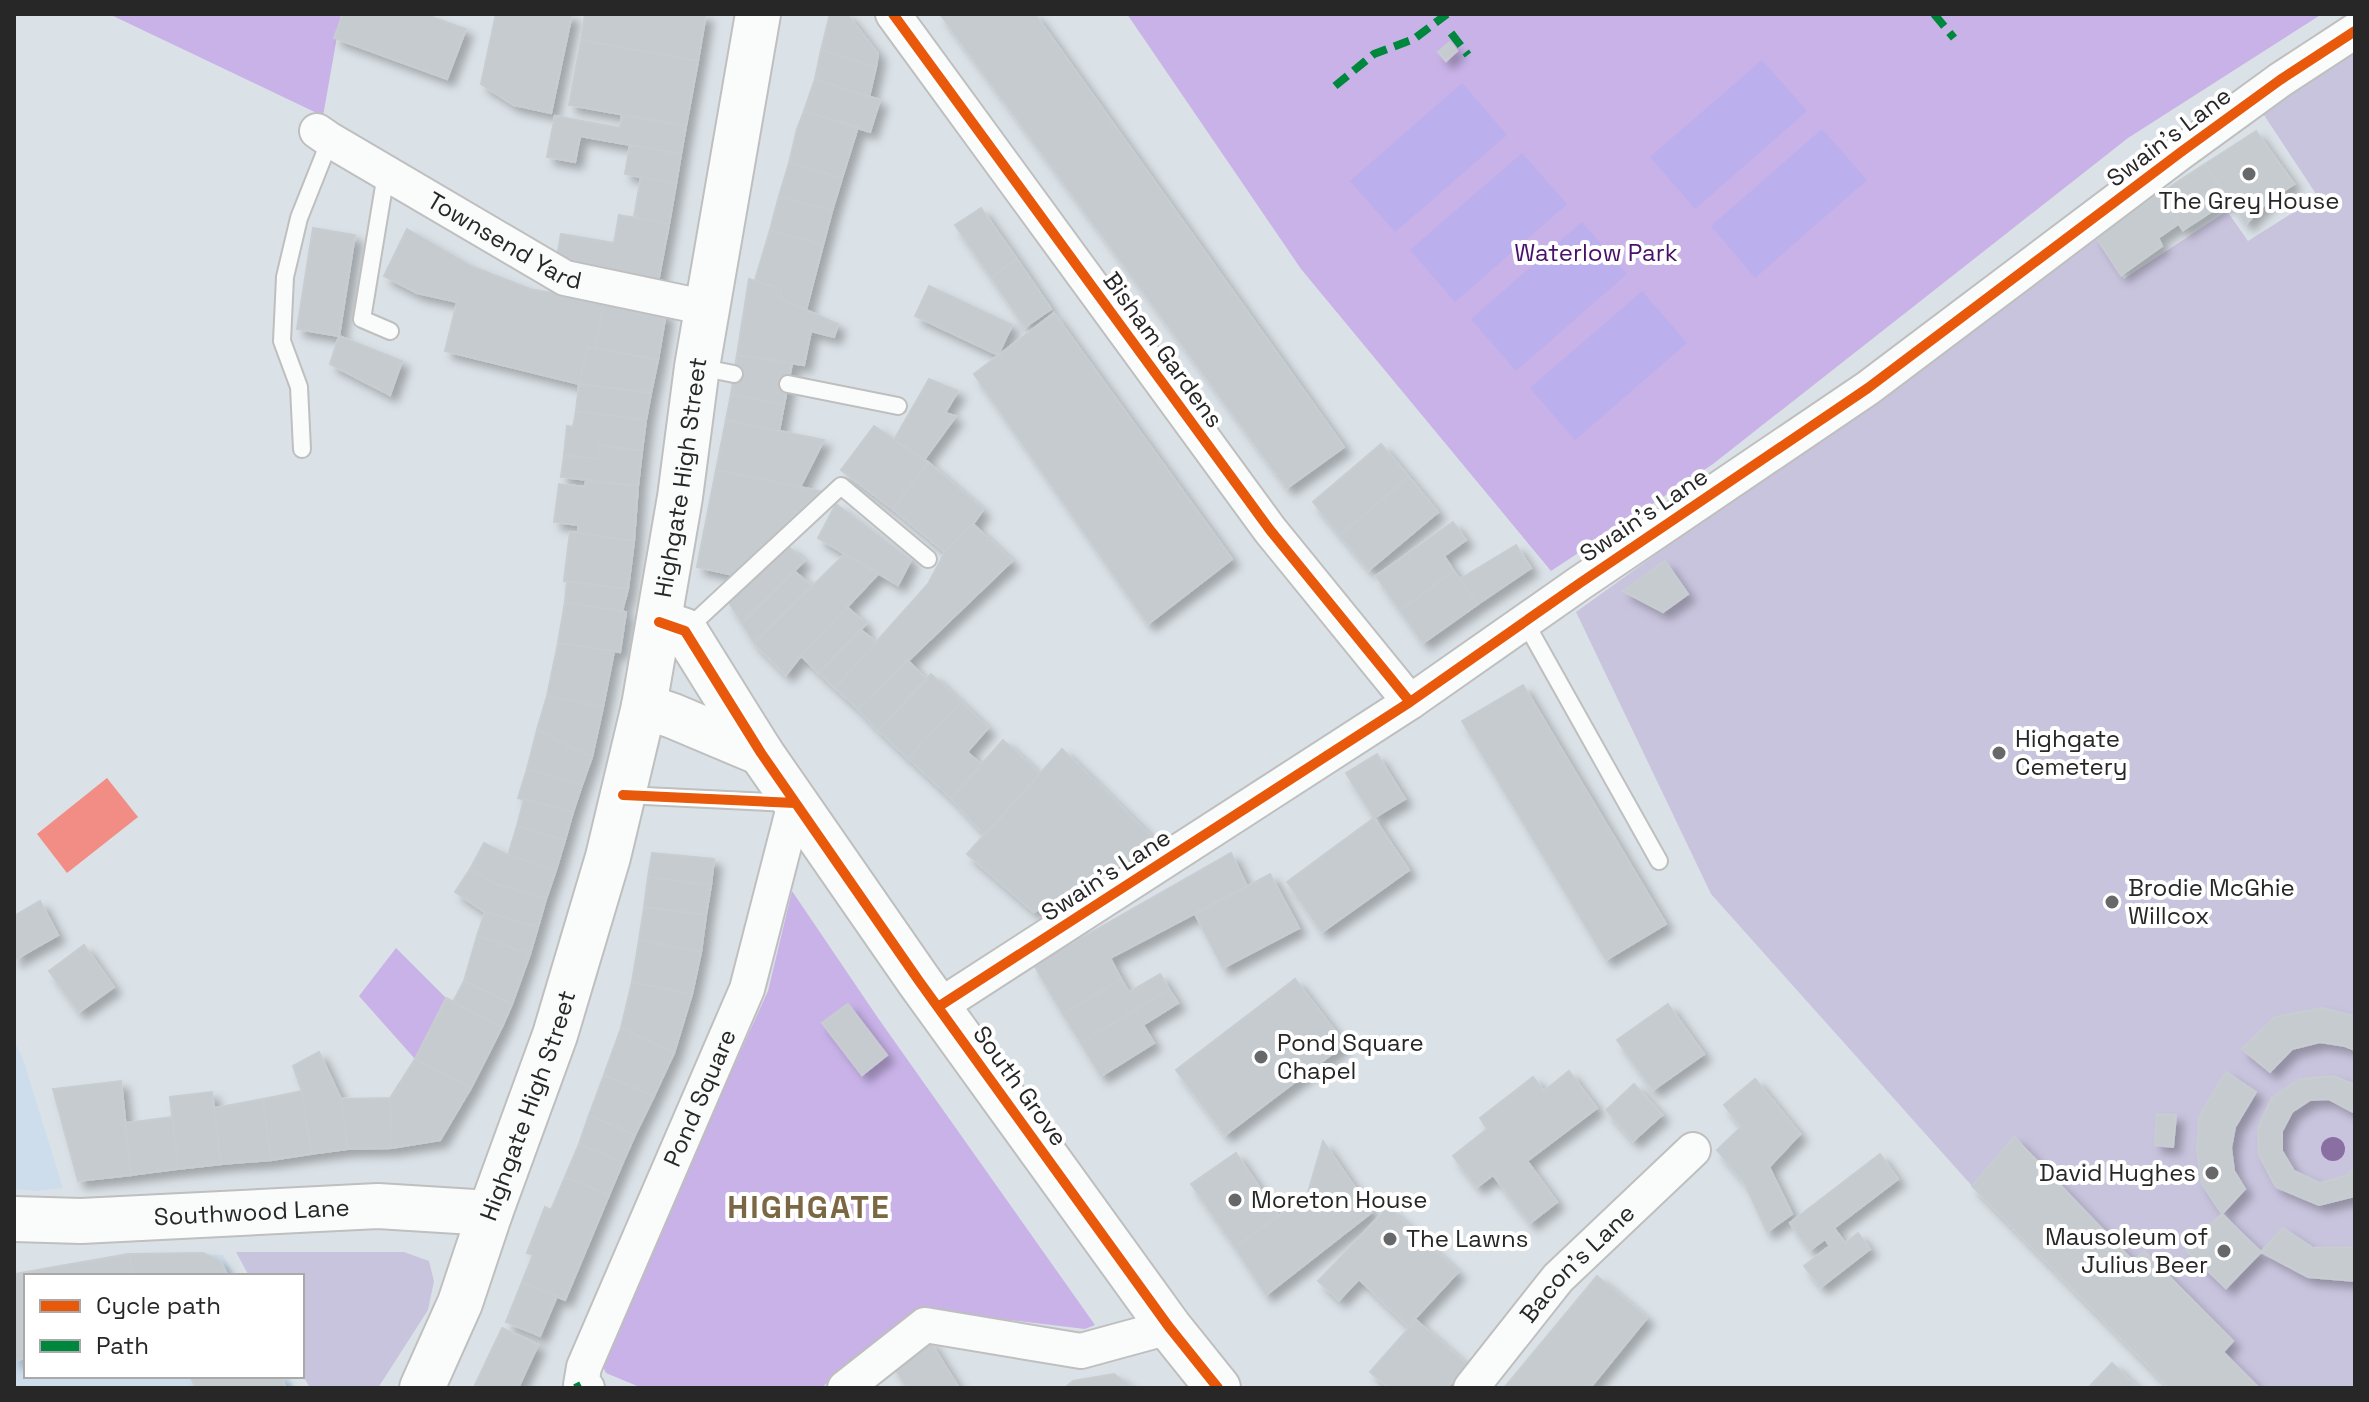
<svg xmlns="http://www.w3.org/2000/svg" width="2369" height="1402" font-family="'Space Grotesk',sans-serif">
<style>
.education{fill:#cdddec}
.green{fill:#c8b2e8}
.cemetery{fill:#c9c4de}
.pitch{fill:#bbafed}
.water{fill:#f18d85}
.building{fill:#c6cbcf;stroke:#c7cdd1;stroke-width:2;filter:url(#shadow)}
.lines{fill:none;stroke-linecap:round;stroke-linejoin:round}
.lane-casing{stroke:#bebfbe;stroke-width:20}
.street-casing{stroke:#bebfbe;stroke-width:38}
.secondary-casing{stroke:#bebfbe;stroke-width:48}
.lane{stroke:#fafbfb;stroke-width:16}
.street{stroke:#fafbfb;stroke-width:34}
.secondary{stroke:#fafbfb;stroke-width:44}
.quiet{stroke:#00873e;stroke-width:8;stroke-dasharray:16 8;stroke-linecap:butt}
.cycleway-casing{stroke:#fff;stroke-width:15}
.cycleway{stroke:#e8590c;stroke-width:10}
.tree{fill:#8a6fa2}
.poi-dot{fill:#66686a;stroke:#fff;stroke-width:3}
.labels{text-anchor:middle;stroke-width:8;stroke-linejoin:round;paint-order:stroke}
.street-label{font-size:24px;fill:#272727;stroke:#fff}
.poi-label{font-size:24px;fill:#272727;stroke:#fff;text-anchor:start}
.park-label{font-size:24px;fill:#471169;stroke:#fff}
.district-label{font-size:32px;font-weight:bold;letter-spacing:2px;fill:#7b6743;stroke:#fff}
</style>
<defs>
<filter id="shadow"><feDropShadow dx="7" dy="7" stdDeviation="4" flood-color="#0004"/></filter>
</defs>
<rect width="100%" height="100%" fill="#dbe2e7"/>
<path class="education" d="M14,1040L23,1059L63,1188L36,1191L14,1189Z
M192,1254L223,1255L235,1276H26V1376H288L295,1388H14V1278L132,1257Z"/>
<path class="green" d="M109,14H341L323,116Z
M1127,14H2322L2128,138L1713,464L1551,571L1301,269Z
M792,891L878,1018L1095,1325L1085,1329L919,1309L821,1388H642L606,1373L600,1361L768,991Z
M396,948L446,998L415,1059L359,996Z"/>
<path class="cemetery" d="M2355,53V1388H2170L1972,1186L1711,894L1576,612L2096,237L2124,279L2227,211L2248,241L2318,197L2262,112Z
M236,1252H404L429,1261L434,1281L428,1310L378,1388H310L302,1374V1276H249Z"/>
<path class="pitch" d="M1762,60L1807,111L1695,209L1650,157Z
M1462,83L1507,135L1395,232L1350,181Z
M1822,129L1867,180L1755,278L1711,226Z
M1522,153L1567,204L1455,302L1410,250Z
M1582,222L1627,274L1516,371L1471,319Z
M1642,291L1687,343L1575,440L1530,388Z"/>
<path class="water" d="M107,778L138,817L67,873L37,834Z"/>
<path class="building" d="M343,14H424L466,29L447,79L334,38Z
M496,14H572L551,113L514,105L481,84Z
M585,14H706L698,61L581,40Z
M830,14H847L878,54L876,67L821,50Z
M940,14H1035L1344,447L1287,488Z
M581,40L698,61L686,126L569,105Z
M1450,42L1457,51L1446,61L1438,52Z
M821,50L876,67L869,97L815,79Z
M815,79L880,100L870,132L804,111Z
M804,111L858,127L842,178L789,163L797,129Z
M622,115L686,126L681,154L580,136L575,162L547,157L555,116L620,128Z
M2256,131L2294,184L2267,202L2246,224L2205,164Z
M630,145L681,154L676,184L625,174Z
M789,163L842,178L832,211L779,196Z
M2205,164L2229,200L2183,230L2159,194Z
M641,177L676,184L669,224L634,217Z
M2159,194L2178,224L2158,238L2162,246L2121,275L2096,237Z
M779,196L832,211L823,245L770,230Z
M981,208L1017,259L991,277L955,225Z
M619,215L669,224L658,282L556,264L561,234L614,243Z
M313,228L355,235L339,336L297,329Z
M407,229L471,266L530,289L604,302L595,348L588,347L579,384L445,351L457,302L417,293L384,276Z
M770,230L823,245L806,310L781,299V289L755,280Z
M1017,259L1051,309L1025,327L991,277Z
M749,279L781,289V299L838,324L834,337L811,331L804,365L737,355Z
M929,286L1012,325L998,355L915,316Z
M604,302L666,313L658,360L595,348Z
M1054,313L1232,559L1148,624L974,374Z
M339,336L402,361L390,395L330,364Z
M588,347L658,360L651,393L579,384Z
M737,355L792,363L784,405L731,394Z
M929,379L958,391L945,413L956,416L924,460L894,440Z
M579,384L651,393L646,420L576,411Z
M731,394L784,405L779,431L726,420Z
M576,411L646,420L642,451L600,445L598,459L564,455L567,426L573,427Z
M726,420L824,440L800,487L716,470Z
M874,426L928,462L893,509L841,470Z
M1381,444L1409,477L1340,535L1313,502Z
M600,445L642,451L638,486L561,477L564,455L598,459Z
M928,462L983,510L973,524L945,552L893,509Z
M716,470L820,491L733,575L697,567Z
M1409,477L1438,512L1369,570L1340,535Z
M586,481L638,486L634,541L578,533V525L554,522L559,484L585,487Z
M836,504L911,560L898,585L818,538Z
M1453,522L1466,540L1444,556L1454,571L1400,610L1376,576Z
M973,524L1012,561L858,709L835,688L928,584L945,552Z
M570,532L634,541L628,589L564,581Z
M787,545L804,561L742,623L728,601Z
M1516,545L1531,568L1478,604L1460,579Z
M845,554L879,573L801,656L786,675L754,643Z
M1665,561L1688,594L1663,612L1623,591Z
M794,571L812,586L754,643L742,623Z
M1454,571L1478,604L1423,643L1400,610Z
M567,581L628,589L622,611L565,602Z
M565,602L626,612L620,652L558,643Z
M847,607L866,624L819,673L801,656Z
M860,629L876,642L835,688L819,673Z
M558,643L614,651L603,707L547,696Z
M907,660L927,680L878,730L858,709Z
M931,674L961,702L908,758L878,730Z
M1523,685L1666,924L1606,960L1462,721Z
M547,696L603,707L592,757L537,730Z
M961,702L988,728L967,752L982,765L951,798L908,758Z
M537,730L592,757L582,785L527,769Z
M1003,740L1040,774L985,835L951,798Z
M1062,749L1159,844L1034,912L967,854Z
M1377,754L1405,799L1374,818L1346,773Z
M527,769L582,785L573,812L518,798Z
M524,799L573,812L565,840L517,826Z
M1374,818L1409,870L1322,932L1287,882Z
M517,826L565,840L556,870L508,855Z
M484,843L508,855L556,870L546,899L496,884L470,869Z
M652,853L714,859L711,885L648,877Z
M1231,853L1247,886L1110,958L1121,979L1063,1014L1034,965Z
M470,869L496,884L546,899L538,927L485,912L455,892Z
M1270,874L1299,928L1223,968L1195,914Z
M648,877L711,885L706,915L644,907Z
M40,901L58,935L14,960V916Z
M644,907L706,915L701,952L639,940Z
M485,912L538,927L530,954L477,936Z
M477,936L530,954L512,1004L464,981Z
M639,940L701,952L692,994L632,982Z
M84,945L114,987L79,1012L49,971Z
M1160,974L1169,989L1081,1043L1063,1014L1121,979L1129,992Z
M1295,979L1345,1044L1225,1135L1176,1070Z
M464,981L512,1004L502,1027L453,1002Z
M632,982L692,994L674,1053L621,1028Z
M1169,989L1178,1003L1143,1025L1154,1043L1101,1076L1081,1043Z
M446,998L502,1027L471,1088L415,1059Z
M848,1004L887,1055L862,1075L822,1023Z
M1668,1004L1704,1054L1653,1090L1617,1040Z
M2322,1008L2355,1016V1050L2345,1046L2320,1042L2292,1049L2270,1072L2242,1049L2275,1017Z
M621,1028L674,1053L654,1096L604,1075Z
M319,1052L341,1099L348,1149L311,1154L302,1091L293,1066Z
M415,1059L471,1088L440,1140L391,1148L390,1098Z
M1569,1071L1597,1108L1527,1161L1557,1202L1530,1223L1493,1175L1477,1187L1453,1156L1487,1129L1480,1118L1533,1077L1544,1091Z
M2226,1072L2256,1092L2235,1127L2231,1148L2234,1171L2245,1189L2222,1214L2202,1184L2197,1150L2199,1117Z
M604,1075L654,1096L635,1135L589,1115Z
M2333,1076L2355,1085V1113L2329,1099L2310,1100L2292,1112L2282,1131V1151L2294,1171L2320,1183L2348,1175L2355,1166V1196L2319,1205L2276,1187L2259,1155L2258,1128L2272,1098L2300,1079Z
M1755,1079L1800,1134L1769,1167L1792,1214L1767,1232L1744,1182L1717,1150L1741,1127L1724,1105Z
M121,1081L131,1175L78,1181L53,1089Z
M1634,1084L1662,1115L1633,1141L1606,1110Z
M302,1091L311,1154L271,1160L263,1099Z
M212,1092L221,1164L178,1169L170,1097Z
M390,1098L391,1148L348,1149L341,1099Z
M263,1099L271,1160L221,1164L214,1108Z
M2157,1114L2176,1115L2173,1147L2155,1145Z
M589,1115L635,1135L623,1162L579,1144Z
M172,1117L178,1169L131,1175L125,1123Z
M2014,1137L2133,1261L2144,1251L2233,1341L2223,1352L2259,1388H2170L1972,1186Z
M1323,1141L1372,1212L1266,1295L1235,1247L1307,1196Z
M579,1144L623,1162L609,1195L565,1177Z
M1236,1153L1279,1216L1235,1247L1191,1184Z
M1880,1154L1898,1179L1834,1228L1845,1243L1858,1233L1870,1249L1821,1287L1804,1266L1830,1246L1825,1239L1810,1250L1790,1223Z
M565,1177L609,1195L565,1300L522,1282L533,1255L527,1253L545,1207L551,1210Z
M1388,1207L1458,1272L1408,1326L1359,1279L1339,1300L1318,1281Z
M2222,1214L2261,1252L2226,1288L2186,1250Z
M2283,1228L2313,1248L2355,1247V1281L2308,1277L2261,1252Z
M203,1253L220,1261L228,1276H133L129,1254Z
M129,1254L133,1276H26V1358L14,1361V1274Z
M1597,1276L1647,1318L1590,1388H1504Z
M522,1282L557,1296L540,1336L506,1322Z
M1416,1320L1467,1365L1447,1388H1389L1370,1372Z
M502,1328L538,1345L518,1388H482L475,1385Z
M929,1340L959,1388H907L892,1364Z
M2112,1363L2138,1388H2088Z
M1114,1374L1133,1388H1065L1073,1381Z
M190,1376H280L286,1388H196Z"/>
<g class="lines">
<g class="lane-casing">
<path id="lane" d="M386,174L362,319L390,331
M699,367L734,374
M788,384L898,406
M302,449L299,387L282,341L285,277L299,218L330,140
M1525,622L1659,861
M686,630L841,486L928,559
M624,795L789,803"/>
</g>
<g class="street-casing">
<g id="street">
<path d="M893,14L1270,530L1410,702"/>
<path id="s1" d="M317,131L330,140L565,278L708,308"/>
<path d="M938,1007L1410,702L1580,583L1868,388L2181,152L2280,80L2355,31"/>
<path id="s2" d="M587,1388L581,1385L584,1367L747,989L795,803"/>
<path d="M845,1388L925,1325L1081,1351L1169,1327"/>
<path id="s3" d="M1471,1388L1558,1278L1693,1150"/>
</g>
</g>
<g class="secondary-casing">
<g id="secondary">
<path d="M659,622L685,631L761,753L919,981L1169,1327L1218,1388"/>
<path d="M644,706L673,716L761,753"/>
<path id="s4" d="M14,1219L81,1221L378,1206L490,1213"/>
<path id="s5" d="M422,1388L460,1303L490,1213L555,1035L608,857L644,706L680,497L697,367L758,14"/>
</g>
</g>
<use href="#lane" class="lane"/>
<use href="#street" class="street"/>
<use href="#secondary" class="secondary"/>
<path class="quiet" d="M1934,14L1954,38
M1451,33L1468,55
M1335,86L1374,54L1414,39L1447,14
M575,1388L581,1385"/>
<g class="cycleway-casing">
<path id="cycleway" d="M893,14L1270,530L1410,702
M659,622L685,631L761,753L919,981L1169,1327L1218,1388
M623,795L795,803
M938,1007L1410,702L1580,583L1868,388L2181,152L2280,80L2355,31"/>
</g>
<use href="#cycleway" class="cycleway"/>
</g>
<circle class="tree" cx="2333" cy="1149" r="12"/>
<g class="poi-dot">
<circle cx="2249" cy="174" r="8"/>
<circle cx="1999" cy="753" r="8"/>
<circle cx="2112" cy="902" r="8"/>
<circle cx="1261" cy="1057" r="8"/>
<circle cx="2212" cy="1173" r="8"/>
<circle cx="1235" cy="1200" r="8"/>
<circle cx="1390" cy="1239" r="8"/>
<circle cx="2224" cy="1251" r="8"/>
</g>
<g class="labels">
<g class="street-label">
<text transform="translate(2169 137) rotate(-37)" y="8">Swain's Lane</text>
<text dy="8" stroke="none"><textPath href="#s1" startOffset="218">Townsend Yard</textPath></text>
<text transform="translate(1163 350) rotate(54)" y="8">Bisham Gardens</text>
<text dy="8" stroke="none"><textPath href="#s5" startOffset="950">Highgate High Street</textPath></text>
<text transform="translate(1644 515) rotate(-34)" y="8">Swain's Lane</text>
<text transform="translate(1106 875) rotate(-33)" y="8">Swain's Lane</text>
<text transform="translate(1020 1086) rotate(54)" y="8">South Grove</text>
<text dy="8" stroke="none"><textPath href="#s2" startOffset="318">Pond Square</textPath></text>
<text dy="8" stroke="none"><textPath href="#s5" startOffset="302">Highgate High Street</textPath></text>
<text dy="8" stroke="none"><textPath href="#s4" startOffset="238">Southwood Lane</textPath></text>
<text dy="8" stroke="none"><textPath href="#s3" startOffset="164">Bacon's Lane</textPath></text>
</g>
<g class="poi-label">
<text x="2249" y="209" text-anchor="middle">The Grey House</text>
<text x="2015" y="747">Highgate<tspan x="2015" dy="28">Cemetery</tspan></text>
<text x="2128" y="896">Brodie McGhie<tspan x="2128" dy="28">Willcox</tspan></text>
<text x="1277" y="1051">Pond Square<tspan x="1277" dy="28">Chapel</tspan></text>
<text x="2196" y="1181" text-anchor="end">David Hughes</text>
<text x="1251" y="1208">Moreton House</text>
<text x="2208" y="1245" text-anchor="end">Mausoleum of<tspan x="2208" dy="28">Julius Beer</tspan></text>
<text x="1406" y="1247">The Lawns</text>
</g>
<g class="park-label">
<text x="1596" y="261">Waterlow Park</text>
</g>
<g class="district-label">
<text x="809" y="1218">HIGHGATE</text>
</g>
</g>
<rect width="2369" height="1402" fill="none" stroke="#272727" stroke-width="32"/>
<rect x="24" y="1274" width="280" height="104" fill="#ffffff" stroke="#a9a9a9" stroke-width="2"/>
<rect x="40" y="1300" width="40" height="12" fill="#e8590c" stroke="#a9a9a9" stroke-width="2"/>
<text x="96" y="1314" font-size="24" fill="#272727">Cycle path</text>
<rect x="40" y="1340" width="40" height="12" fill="#00873e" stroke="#a9a9a9" stroke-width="2"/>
<text x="96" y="1354" font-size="24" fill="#272727">Path</text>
</svg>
